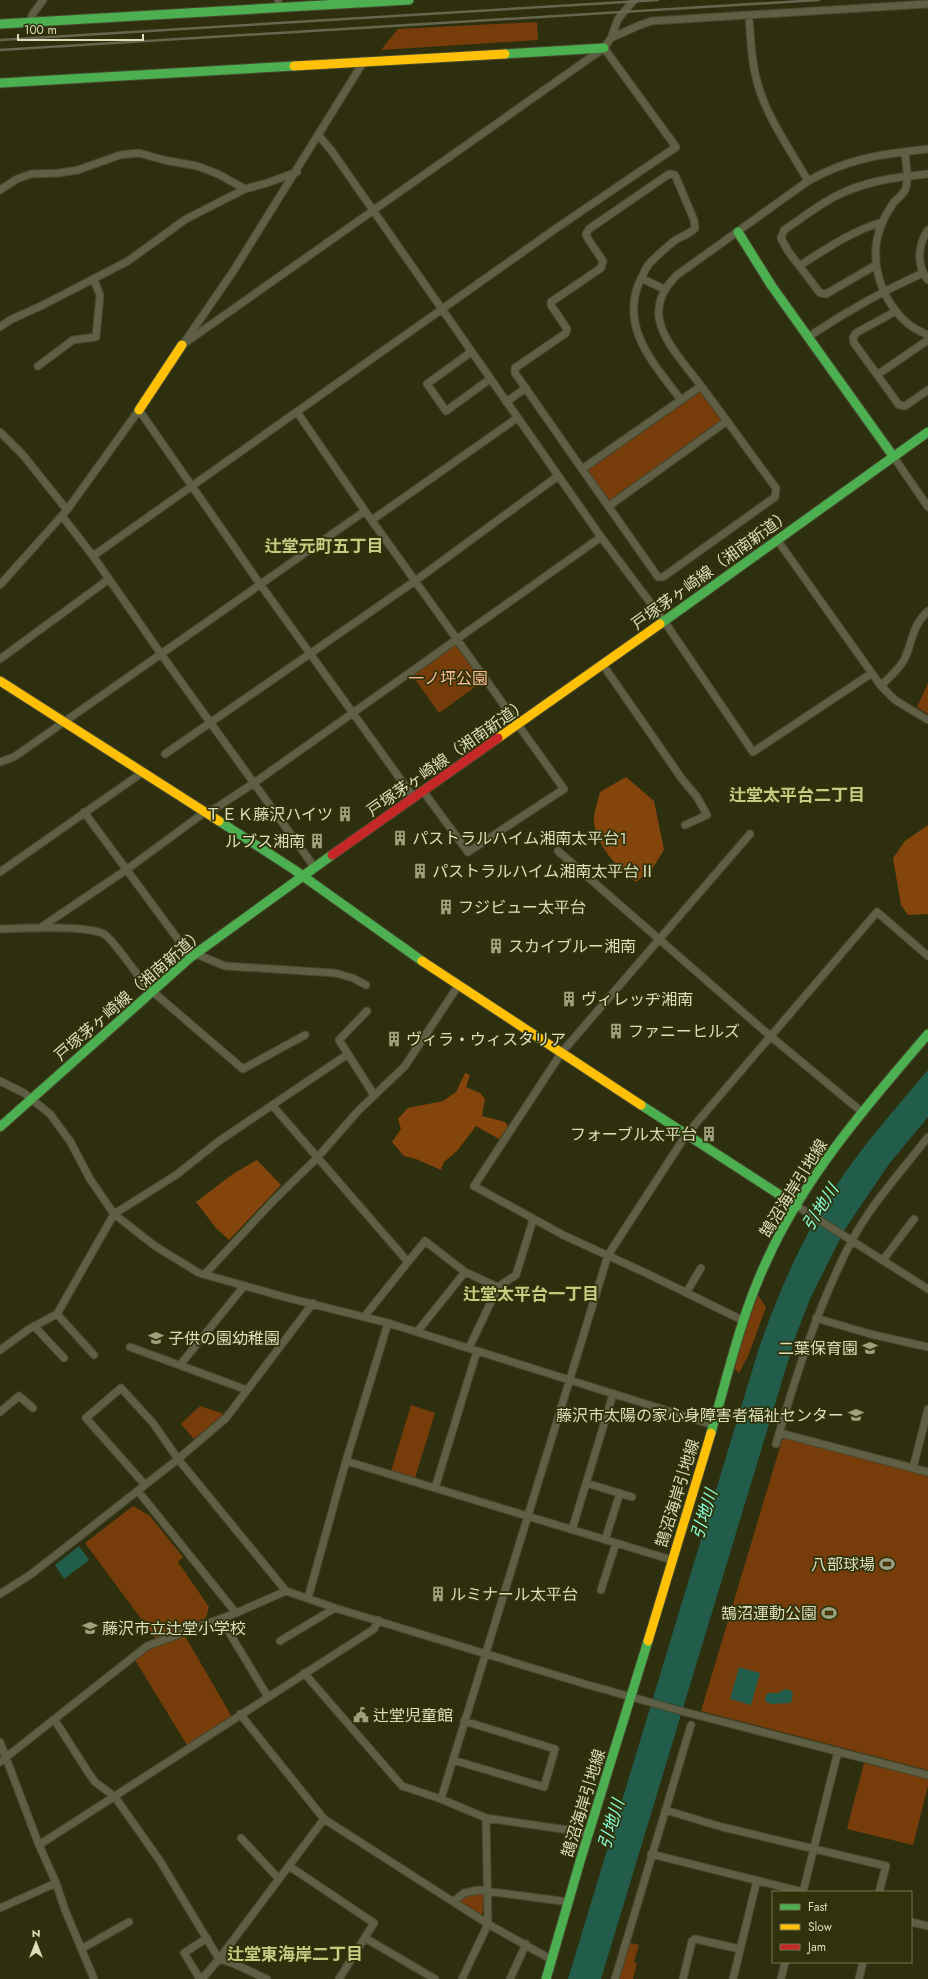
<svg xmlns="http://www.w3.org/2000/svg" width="928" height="1979" font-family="Jost,'Noto Sans JP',sans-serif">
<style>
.green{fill:#763d0b}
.forest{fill:#84450d}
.water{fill:#225c4a}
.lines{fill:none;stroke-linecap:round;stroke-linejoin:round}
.street-casing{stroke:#46482f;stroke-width:9}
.fast-casing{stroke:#46482f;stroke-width:11}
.slow-casing{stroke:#46482f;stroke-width:11}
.jam-casing{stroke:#46482f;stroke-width:11}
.street{stroke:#5e5f44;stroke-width:7}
.fast{stroke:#4caf50;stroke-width:9}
.slow{stroke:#ffc107;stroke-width:9}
.jam{stroke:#c62828;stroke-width:9}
.rail{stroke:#65664f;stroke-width:2.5}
.labels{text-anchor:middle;stroke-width:3.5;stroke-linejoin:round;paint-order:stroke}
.street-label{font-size:16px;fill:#dcdfbb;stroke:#30320b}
.park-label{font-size:16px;fill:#fcbc96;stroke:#30320b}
.poi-label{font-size:16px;fill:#dcdfbb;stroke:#30320b;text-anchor:start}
.neighbourhood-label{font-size:17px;font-weight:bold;fill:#c7cc83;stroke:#30320b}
.water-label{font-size:17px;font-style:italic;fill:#87fdd9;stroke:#30320b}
</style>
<rect width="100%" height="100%" fill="#2e2f0e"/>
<path class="green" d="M537,22L538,40L381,50L398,29Z
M701,386L727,421L609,506L582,469Z
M456,644L483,681L439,713L412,675Z
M928,683V714L917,707Z
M755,1291L766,1307L748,1356L739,1373L731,1365Z
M411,1405L435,1413L415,1478L391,1471Z
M200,1406L224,1414L194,1439L181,1424Z
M785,1438L928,1474V1770L701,1711L782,1440Z
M133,1506L150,1516L183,1557L178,1562L209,1607L206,1618L156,1639L85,1543Z
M185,1636L232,1717L187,1745L135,1660L149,1649Z
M864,1763L928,1779V1786L913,1845L847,1829Z
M485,1891L482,1916L457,1901L462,1896Z
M628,1942L639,1945L634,1962L637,1963L633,1979H618Z"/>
<path class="forest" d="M626,777L654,801L664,850L652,869L636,882C617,867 598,848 594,823C593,814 598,801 600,792Z
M928,825V914L908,915L901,905L893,858L905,841Z
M465,1073L470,1075L466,1087L480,1093L485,1099L482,1116L505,1122L508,1126L499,1139L476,1126L457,1151L444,1162L441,1170L416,1159L404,1156L392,1142L401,1129L398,1119L408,1108L443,1101L456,1092Z
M257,1160L281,1185L229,1240L216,1228L196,1202L233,1174Z"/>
<path class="water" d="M928,1070V1117L889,1164L845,1229L810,1299L796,1335L601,1979H568L759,1348C778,1293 802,1238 834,1189C861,1147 895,1109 928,1070Z
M79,1546L89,1560L64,1579L55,1565Z
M739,1667L760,1673L751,1705L730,1699Z
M785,1689L790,1690L793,1694L791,1703L772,1704L766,1702L765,1697L768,1693H778Z"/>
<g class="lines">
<g class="street-casing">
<path id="street" d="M278,0L279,8
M749,15C750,34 751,54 755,73C763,113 789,147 808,181
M30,23L32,15L43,0
M611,38L640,25L652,21L928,4
M319,136L331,150L601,537L664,621L753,752L872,673
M905,152C906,164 909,176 906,188C904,194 898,198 894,202C890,208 885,216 882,223C867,259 880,298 907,323C913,328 921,332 928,335
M0,190L17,179L31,174L59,173L78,170L120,155L139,153L164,160L197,166L218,174L245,189
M928,230C918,244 916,266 928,280
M876,265L826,294L820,293L788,251L781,238L784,230C801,219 818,205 836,196C865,181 896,177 928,174
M799,266C826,249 852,231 882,222
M641,278L664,289
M896,311L856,333L853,338L854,343L899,405L905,406L928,390
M0,327L10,320L43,305L128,261L186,219L245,189L267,183L297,172
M808,337C847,311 880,292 923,273
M186,340L234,270L364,61
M182,345L604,48L611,38L618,19L634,0
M471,352L427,384L446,411L490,379
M38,366L73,340L96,337L100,295L94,280
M877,375L928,340
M701,386L582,469L658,577H663L775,497L776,488C752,456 729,423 704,390C690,370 663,343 659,318C657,300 665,287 677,275L808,181C849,158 882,154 928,149
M506,402L526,388
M297,412L365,511L564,789L468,852L423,791
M0,432L23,455L67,510
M893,456L928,507
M582,469L515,373V368L566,333L567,329L551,305V302L601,268L603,261L588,239L586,234L589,229L669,174L675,175L694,220L695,228C689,235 681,236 674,241C666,248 656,256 649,264C645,269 642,277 639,283C620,329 655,365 681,400
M609,506L727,421
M62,516L93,556L161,654L315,868
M372,520L517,418
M778,541L881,686L895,700L928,720
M93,556L558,227L676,147L604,48
M0,585L67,510L139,410L260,584L414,798
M0,659L109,579
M603,665L682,779L697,797L707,815L685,825
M881,686C888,678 901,668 905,658C913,640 912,626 928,611
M165,754L415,581L558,476
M0,762L14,757L365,511
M84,812L191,957
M558,851L769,1035L862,1112
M0,872L143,772
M40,928L126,870L205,812L216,808L254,783L601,537
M0,929C21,928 88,925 104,934C114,940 141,981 151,992
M196,954L225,966L335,973L353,978L366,985
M152,991L243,1069L305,1035
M367,1011L339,1040L374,1095
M0,1081L24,1093L50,1114L70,1141L90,1179L114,1214L155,1246L199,1273L288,1298L388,1323L713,1425
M272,1105L408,1262L364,1317
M797,1206L928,1289
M883,1260L914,1219
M408,1262L425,1241L465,1272L498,1287
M205,1274L273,1201L317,1158L358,1111L405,1066L458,986
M686,1293L701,1268
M57,1314L94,1355
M816,1318L870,1334L928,1347
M744,1321L648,1274L563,1235L474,1186L562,1052L750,834
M34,1326L64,1358
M417,1332L465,1272
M130,1347L247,1390
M469,1348L498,1287L516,1275L533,1220
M0,1350L29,1329L57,1314L114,1214L176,1175L219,1141L348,1054
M180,1365L244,1286
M0,1412L19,1396L33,1408
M780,1433L928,1472
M776,1444C796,1375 818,1306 851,1242C871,1204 902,1171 928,1137
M346,1461L672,1560
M913,1468L928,1409
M586,1483L632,1497
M145,1485L86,1418L121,1388L153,1423L178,1459L286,1591L335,1608L585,1684L685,1712L928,1775
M435,1488L477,1351
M138,1491L236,1613
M572,1530L613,1394
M605,1540L620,1493
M601,1590L616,1543
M0,1594L30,1575L75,1540L178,1459L226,1418L313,1303
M308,1598L346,1461L388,1323
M221,1619L268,1697
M280,1641L335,1608
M304,1673L402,1786L441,1799L486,1818L589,1833
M240,1714L324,1819L488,1924L552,1960
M54,1719L88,1772L95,1782L115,1797L160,1861L219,1959L232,1963L267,1979
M0,1742L39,1845L56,1883L65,1910L94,1979
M453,1760L544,1787L555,1749L464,1721
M0,1762L147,1646L236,1613L286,1591
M441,1799L608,1255L686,1135L877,912L928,956
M665,1810L722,1827L886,1866L879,1892
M241,1838L279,1879
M39,1845L374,1629L378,1620
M651,1854L803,1892
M289,1866L374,1923L339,1979
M803,1892L838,1751
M454,1901L464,1893L478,1890L569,1902
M0,1908L56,1883
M911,1922L928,1926
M365,1938L435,1979
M81,1949L129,1922
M200,1979L184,1953L207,1938
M202,1979L219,1959L324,1819
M462,1979L488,1924L486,1818
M510,1979L526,1944
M615,1979L691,1725
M683,1979L692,1941L695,1939L740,1949
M733,1979L757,1880
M781,1979L785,1962
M859,1979L863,1962"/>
</g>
<g class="fast-casing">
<path id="fast" d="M0,24L409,0
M505,54L604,48
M0,83L294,66
M738,232L771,285L893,456
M660,624L928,432
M219,821L293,869L422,961
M641,1105L797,1206
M0,1127L191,957L332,855
M711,1433C728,1375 741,1315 767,1260C805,1176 868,1104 928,1034
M546,1979L581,1858L648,1641"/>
</g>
<g class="slow-casing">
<path id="slow" d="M294,66L505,54
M139,410L182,345
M0,681L219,821
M498,738L660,624
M422,961L641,1105
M648,1641L711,1433"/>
</g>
<g class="jam-casing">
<path id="jam" d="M332,855L498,738"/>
</g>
<use href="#street" class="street"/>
<use href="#fast" class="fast"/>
<use href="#slow" class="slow"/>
<use href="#jam" class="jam"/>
<path class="rail" d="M0,40L658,0
M0,50L819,0"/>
</g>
<defs>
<g id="building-bare" transform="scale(1.2)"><path d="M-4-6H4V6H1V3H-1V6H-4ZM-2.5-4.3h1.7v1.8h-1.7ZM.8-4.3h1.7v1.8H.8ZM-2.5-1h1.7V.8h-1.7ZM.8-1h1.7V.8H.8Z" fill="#9fa17e" stroke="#30320b" stroke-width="2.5" paint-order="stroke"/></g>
<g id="school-bare" transform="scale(1.2)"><path d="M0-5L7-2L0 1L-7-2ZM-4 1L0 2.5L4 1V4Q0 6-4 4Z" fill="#9fa17e" stroke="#30320b" stroke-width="2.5" paint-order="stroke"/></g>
<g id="stadium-bare" transform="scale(1.2)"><path d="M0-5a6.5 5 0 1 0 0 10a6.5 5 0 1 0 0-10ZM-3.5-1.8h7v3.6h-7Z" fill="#9fa17e" stroke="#30320b" stroke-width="2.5" paint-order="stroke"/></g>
<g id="civic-bare" transform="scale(1.2)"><path d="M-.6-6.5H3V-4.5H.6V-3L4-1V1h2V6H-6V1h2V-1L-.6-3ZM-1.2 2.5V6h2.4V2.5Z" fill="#9fa17e" stroke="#30320b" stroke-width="2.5" paint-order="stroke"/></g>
</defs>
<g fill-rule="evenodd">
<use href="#building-bare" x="345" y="814"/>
<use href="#building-bare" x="400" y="838"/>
<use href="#building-bare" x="317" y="841"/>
<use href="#building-bare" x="420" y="871"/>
<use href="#building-bare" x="446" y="907"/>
<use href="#building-bare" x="496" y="946"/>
<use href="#building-bare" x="569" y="999"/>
<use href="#building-bare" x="616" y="1031"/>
<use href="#building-bare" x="394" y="1039"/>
<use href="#building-bare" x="709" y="1134"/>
<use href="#school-bare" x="156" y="1338"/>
<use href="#school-bare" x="870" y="1348"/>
<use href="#school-bare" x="856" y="1415"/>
<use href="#stadium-bare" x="887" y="1564"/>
<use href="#building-bare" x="438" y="1594"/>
<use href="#stadium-bare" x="829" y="1613"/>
<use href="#school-bare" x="90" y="1628"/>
<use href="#civic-bare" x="361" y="1715"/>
</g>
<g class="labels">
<g class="street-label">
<text transform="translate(711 569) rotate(-36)" y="6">戸塚茅ヶ崎線（湘南新道）</text>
<text transform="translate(447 757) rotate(-35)" y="6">戸塚茅ヶ崎線（湘南新道）</text>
<text transform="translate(129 994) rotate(-41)" y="6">戸塚茅ヶ崎線（湘南新道）</text>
<text transform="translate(793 1188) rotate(-58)" y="6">鵠沼海岸引地線</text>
<text transform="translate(677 1493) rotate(-73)" y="6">鵠沼海岸引地線</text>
<text transform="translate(583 1803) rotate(-73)" y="6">鵠沼海岸引地線</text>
</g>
<g class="park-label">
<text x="448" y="684">一ノ坪公園</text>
</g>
<g class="poi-label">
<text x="333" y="820" text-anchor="end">ＴＥＫ藤沢ハイツ</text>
<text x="412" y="844">パストラルハイム湘南太平台１</text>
<text x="305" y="847" text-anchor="end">ルブス湘南</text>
<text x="432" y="877">パストラルハイム湘南太平台Ⅱ</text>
<text x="458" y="913">フジビュー太平台</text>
<text x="508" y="952">スカイブルー湘南</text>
<text x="581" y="1005">ヴィレッヂ湘南</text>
<text x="628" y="1037">ファニーヒルズ</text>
<text x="406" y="1045">ヴィラ・ウィスタリア</text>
<text x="697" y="1140" text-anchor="end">フォーブル太平台</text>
<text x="168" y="1344">子供の園幼稚園</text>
<text x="858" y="1354" text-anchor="end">二葉保育園</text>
<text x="844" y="1421" text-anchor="end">藤沢市太陽の家心身障害者福祉センター</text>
<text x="875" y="1570" text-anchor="end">八部球場</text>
<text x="450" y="1600">ルミナール太平台</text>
<text x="817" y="1619" text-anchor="end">鵠沼運動公園</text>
<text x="102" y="1634">藤沢市立辻堂小学校</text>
<text x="373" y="1721">辻堂児童館</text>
</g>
<g class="neighbourhood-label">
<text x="324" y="552">辻堂元町五丁目</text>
<text x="797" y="801">辻堂太平台二丁目</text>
<text x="531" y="1300">辻堂太平台一丁目</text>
<text x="295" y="1960">辻堂東海岸二丁目</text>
</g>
<g class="water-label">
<text transform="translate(820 1207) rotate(-57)" y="6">引地川</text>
<text transform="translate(704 1514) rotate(-73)" y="6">引地川</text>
<text transform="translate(611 1824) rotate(-73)" y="6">引地川</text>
</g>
</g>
<rect x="772" y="1891" width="140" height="72" fill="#30320b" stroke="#757751"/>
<rect x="780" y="1904" width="20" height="6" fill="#4caf50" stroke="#757751"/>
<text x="808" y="1911" font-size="12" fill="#dcdfbb">Fast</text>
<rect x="780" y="1924" width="20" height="6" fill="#ffc107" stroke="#757751"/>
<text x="808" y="1931" font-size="12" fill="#dcdfbb">Slow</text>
<rect x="780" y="1944" width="20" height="6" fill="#c62828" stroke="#757751"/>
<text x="808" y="1951" font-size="12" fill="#dcdfbb">Jam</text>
<g transform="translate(36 1943)" stroke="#30320b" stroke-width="3" paint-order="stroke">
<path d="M0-3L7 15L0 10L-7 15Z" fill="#dcdfbb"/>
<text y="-6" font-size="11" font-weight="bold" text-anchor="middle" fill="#dcdfbb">N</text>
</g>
<path d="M18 34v6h125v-6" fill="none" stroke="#dcdfbb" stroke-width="2"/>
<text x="24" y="34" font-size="12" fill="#dcdfbb" stroke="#30320b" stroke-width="3" paint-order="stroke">100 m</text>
</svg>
